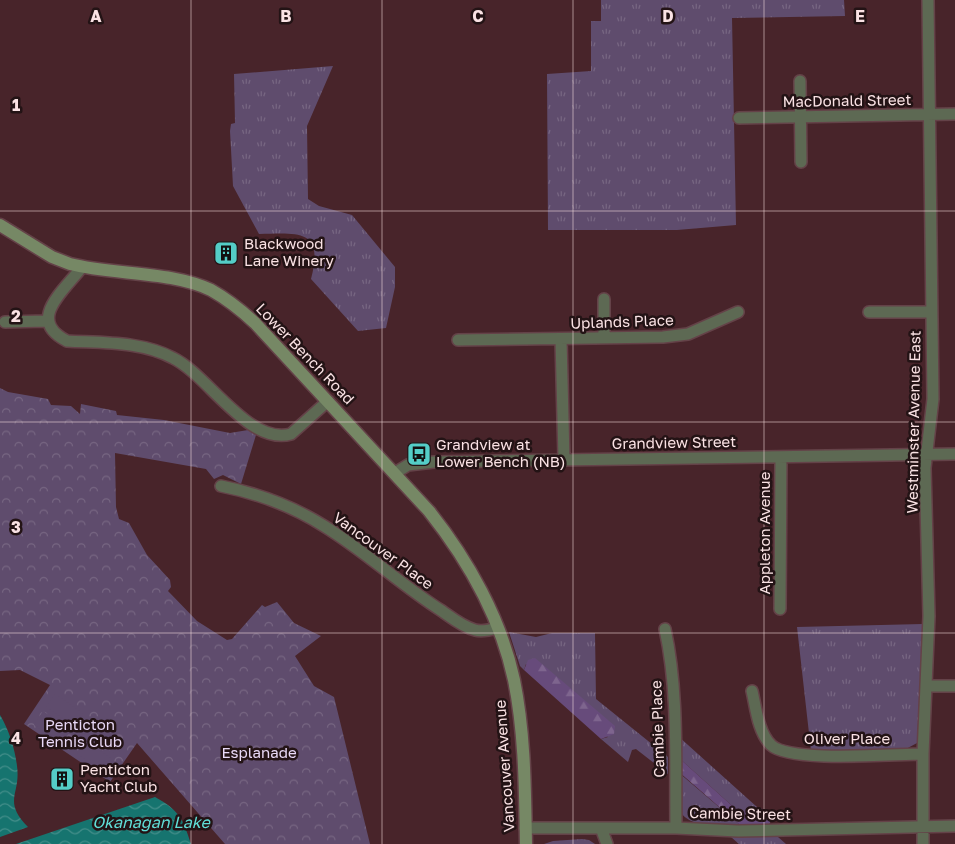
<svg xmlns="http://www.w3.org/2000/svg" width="955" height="844" font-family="'Golos Text',sans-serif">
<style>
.grass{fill:url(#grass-tufts)}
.forest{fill:url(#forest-firs)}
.park{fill:url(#park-crowns)}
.garden{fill:#5f4c6d}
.water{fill:url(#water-waves)}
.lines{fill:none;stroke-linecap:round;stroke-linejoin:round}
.street-casing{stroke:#644248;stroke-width:14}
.secondary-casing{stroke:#644248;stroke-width:15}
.street{stroke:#5d6953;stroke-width:11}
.secondary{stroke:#768865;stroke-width:12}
.grid{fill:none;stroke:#fae2e4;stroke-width:1;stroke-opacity:0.55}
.labels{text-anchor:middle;stroke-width:5;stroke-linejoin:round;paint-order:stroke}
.street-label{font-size:15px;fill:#fae2e4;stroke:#231315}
.poi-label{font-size:15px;fill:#fae2e4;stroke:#231315;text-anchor:start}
.park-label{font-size:15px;fill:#e9d9f7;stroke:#231315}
.water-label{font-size:16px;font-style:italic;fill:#60ded7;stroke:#231315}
.grid-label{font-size:16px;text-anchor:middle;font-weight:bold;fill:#fae2e4;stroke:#231315;stroke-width:5;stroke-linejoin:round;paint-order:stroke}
</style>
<defs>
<pattern id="grass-tufts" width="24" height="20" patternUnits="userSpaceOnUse" patternTransform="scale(1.25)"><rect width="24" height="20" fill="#5f4c6d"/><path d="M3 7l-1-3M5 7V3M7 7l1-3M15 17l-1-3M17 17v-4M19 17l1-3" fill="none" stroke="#776682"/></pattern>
<pattern id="forest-firs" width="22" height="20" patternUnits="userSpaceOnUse" patternTransform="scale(1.25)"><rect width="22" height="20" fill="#674b7b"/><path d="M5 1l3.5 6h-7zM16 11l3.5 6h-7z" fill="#7e658e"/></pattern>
<pattern id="park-crowns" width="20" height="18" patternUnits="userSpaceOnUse" patternTransform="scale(1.25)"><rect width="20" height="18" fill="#5f4c6d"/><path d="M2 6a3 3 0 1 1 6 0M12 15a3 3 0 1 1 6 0" fill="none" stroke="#776682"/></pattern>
<pattern id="water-waves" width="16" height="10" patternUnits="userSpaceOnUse" patternTransform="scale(1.25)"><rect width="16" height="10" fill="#16746f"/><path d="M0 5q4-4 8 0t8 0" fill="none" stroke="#448e8a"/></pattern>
</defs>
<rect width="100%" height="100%" fill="#48242a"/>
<path class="grass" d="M601,0H844L845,16L732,18L736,225L677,230H548L547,74L591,71V21H601Z
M333,66L307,126L308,199L319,206L352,215L395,267V287L386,328L358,331L311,279C324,229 300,233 259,234L233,186L230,131L231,124L235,123L234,74Z
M923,624L917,743L904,750L811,751L797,627Z
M509,632L536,637L552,633H595L596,699L668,757V774L636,749L632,750L628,762L601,739L608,737L526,664L524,670L520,666Z
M678,736L757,807L740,813L679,758Z
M678,772L740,825C720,825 691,830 679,810Z
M731,837H778L786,844H739Z"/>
<path class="forest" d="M535,658L615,726L614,734L601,739L524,670L528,660Z
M679,758L740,813L757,807L773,813L769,826L740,825L679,772Z"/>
<path class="park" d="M0,388L8,392L48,399L51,405L71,406L80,414L81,404L116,411L117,415L164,420L230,433L248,430L256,435L241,484L223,475L214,479L206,469L115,453L116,507L119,519L129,523L147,555L170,580L171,587L168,591L197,621L227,640L232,639L262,605L265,607L277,602L294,623L321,636L295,656L314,686L334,697L370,844H225L137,743L110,782L24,724L50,685L20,670L0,671Z
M582,839L589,840L595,844H544L553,841Z"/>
<path class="garden" d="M55,694L83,713L74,726L46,707Z
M43,711L71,730L62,743L34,725Z
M98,723L126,742L117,755L89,736Z
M86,741L114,760L105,773L77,754Z"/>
<path class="water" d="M0,715C9,730 15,749 17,766C21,795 2,800 28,827L0,837Z
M155,797C179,810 183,819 191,844H16Z"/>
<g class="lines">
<g class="street-casing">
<path id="street" d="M800,81L801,162
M739,118L955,114
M82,267C63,292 26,320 67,341C102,343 141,341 173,358C208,375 249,446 291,434L328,401
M604,299V338
M869,312H931
M5,322L46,321
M561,339L564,459
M458,340L663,337L688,334L738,312
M395,473L408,465L434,462L955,454
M221,486C256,493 294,507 324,526C365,551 401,585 442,611C452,618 463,627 475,630C482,632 490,630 497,628
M780,609L781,457
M665,629C679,693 675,763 676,828
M926,686H955
M752,691C756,708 758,732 771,745C790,763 893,754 923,754
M525,828H676L738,831L955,826
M601,828L607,844
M923,844V754L929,616L925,468L933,399L928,0"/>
</g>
<g class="secondary-casing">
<path id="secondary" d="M0,225L52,257L70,264C113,275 172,271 211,290C227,299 241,310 255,323L429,511C468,560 501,619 514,680C525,734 525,790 526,844"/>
</g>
<use href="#street" class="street"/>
<use href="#secondary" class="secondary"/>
</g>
<path class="grid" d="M191,0V844M382,0V844M573,0V844M764,0V844M0,211H955M0,422H955M0,633H955"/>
<defs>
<g id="building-square" transform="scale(1.25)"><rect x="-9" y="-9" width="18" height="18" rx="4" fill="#54cdc7" stroke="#231315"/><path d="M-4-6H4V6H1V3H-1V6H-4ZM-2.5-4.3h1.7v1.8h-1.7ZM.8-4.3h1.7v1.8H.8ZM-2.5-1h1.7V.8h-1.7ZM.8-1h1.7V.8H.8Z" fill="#111"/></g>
<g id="bus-square" transform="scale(1.25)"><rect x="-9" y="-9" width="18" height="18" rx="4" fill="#54cdc7" stroke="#231315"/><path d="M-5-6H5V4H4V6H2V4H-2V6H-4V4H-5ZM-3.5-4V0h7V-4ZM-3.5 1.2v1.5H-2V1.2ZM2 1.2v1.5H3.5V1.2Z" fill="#111"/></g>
</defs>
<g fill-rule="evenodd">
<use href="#building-square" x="226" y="253"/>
<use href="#bus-square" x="419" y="454"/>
<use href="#building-square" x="62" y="779"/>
</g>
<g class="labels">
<g class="street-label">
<text transform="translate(847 101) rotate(-1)" y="5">MacDonald Street</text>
<text transform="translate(622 322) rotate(-2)" y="5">Uplands Place</text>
<text transform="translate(305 354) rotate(46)" y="5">Lower Bench Road</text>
<text transform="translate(914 422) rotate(-89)" y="5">Westminster Avenue East</text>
<text transform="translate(674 443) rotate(-1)" y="5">Grandview Street</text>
<text transform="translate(765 533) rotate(-90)" y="5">Appleton Avenue</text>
<text transform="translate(383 551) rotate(36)" y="5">Vancouver Place</text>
<text transform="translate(658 729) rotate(-92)" y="5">Cambie Place</text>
<text x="847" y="744">Oliver Place</text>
<text transform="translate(505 766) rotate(-94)" y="5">Vancouver Avenue</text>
<text transform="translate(740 814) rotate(1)" y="5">Cambie Street</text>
</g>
<g class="poi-label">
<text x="244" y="249">Blackwood<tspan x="244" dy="17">Lane Winery</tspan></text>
<text x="436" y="450">Grandview at<tspan x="436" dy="17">Lower Bench (NB)</tspan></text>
<text x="80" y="775">Penticton<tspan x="80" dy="17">Yacht Club</tspan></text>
</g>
<g class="park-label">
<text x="80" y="730">Penticton<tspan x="80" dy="17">Tennis Club</tspan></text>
<text x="259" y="758">Esplanade</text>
</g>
<g class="water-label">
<text x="151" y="828">Okanagan Lake</text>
</g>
</g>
<g class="grid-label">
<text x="96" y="22">A</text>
<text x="286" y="22">B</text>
<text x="478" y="22">C</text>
<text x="668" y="22">D</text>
<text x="860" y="22">E</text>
<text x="16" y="111">1</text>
<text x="16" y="322">2</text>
<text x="16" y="533">3</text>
<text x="16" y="744">4</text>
</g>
</svg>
